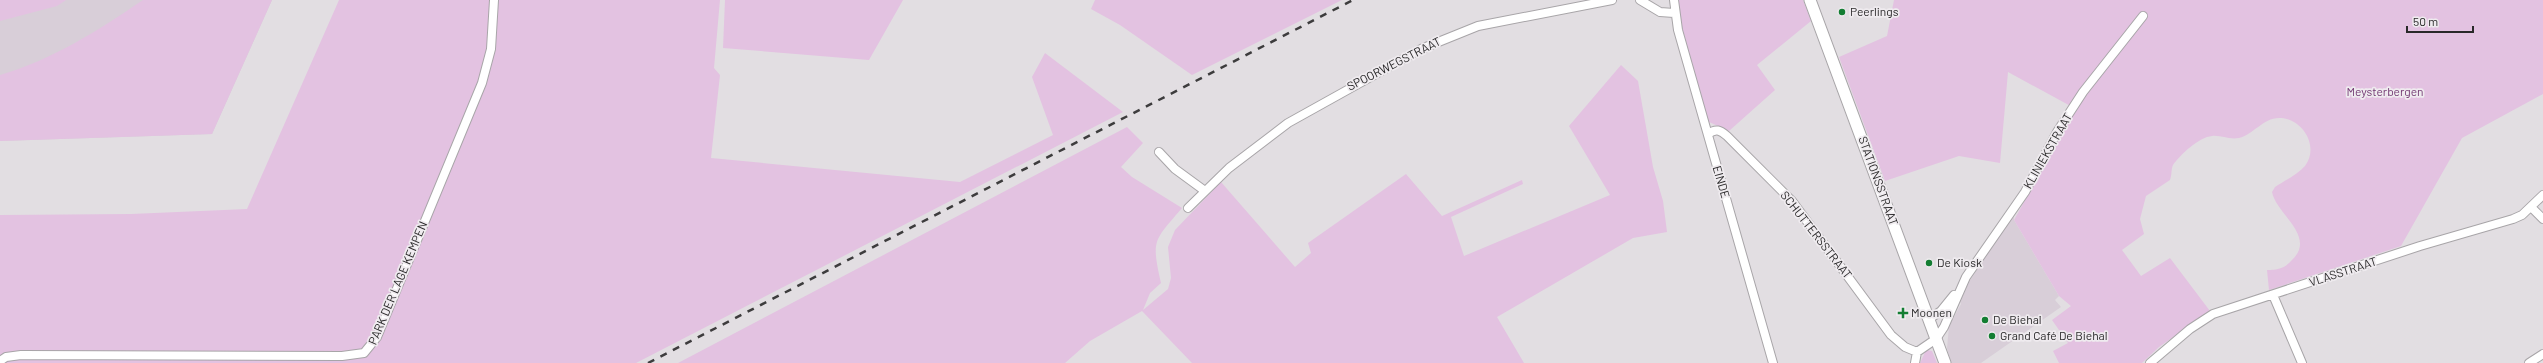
<svg xmlns="http://www.w3.org/2000/svg" width="2543" height="363" font-family="Barlow,sans-serif">
<style>
.built{fill:#d8ced8}
.green{fill:#e3c2e1}
.lines{fill:none;stroke-linecap:round;stroke-linejoin:round}
.minor-casing{stroke:#a8a5a8;stroke-width:10}
.secondary-casing{stroke:#a8a5a8;stroke-width:13}
.minor{stroke:#fff;stroke-width:8}
.secondary{stroke:#fff;stroke-width:11}
.rail{stroke:#3d3c3d;stroke-width:2.5;stroke-dasharray:7 7;stroke-linecap:butt}
.poi-dot{fill:#137d32;stroke:#efebef;stroke-width:1.5}
.labels{text-anchor:middle;stroke-width:3.5;stroke-linejoin:round;paint-order:stroke}
.poi-label{font-size:12px;fill:#292829;stroke:#efebef;text-anchor:start}
.street-label{font-size:12px;fill:#292829;stroke:#efebef}
.park-label{font-size:12px;fill:#733973;stroke:#efebef}
</style>
<rect width="100%" height="100%" fill="#e2dee2"/>
<path class="built" d="M0,0H272L212,134L0,141Z
M2014,213V220L2059,296L2055,300L2061,307L1981,363H1951L1947,348L1949,326L1961,304L1960,301L1969,282Z"/>
<path class="green" d="M0,0H66L57,6L0,21Z
M143,0H272L212,134L0,141V75C52,60 99,30 143,0Z
M339,0H720L714,68L720,75L711,158L960,182L1053,135L1032,77L1045,53L1123,112L636,363H0V215L131,214L247,209Z
M725,0H903L869,60L723,48Z
M1095,0H1342L1192,75L1120,25L1091,9Z
M1679,0H1803L1811,21L1757,65L1775,90L1729,131L1709,122L1707,117L1679,16Z
M1894,0H2543V94L2462,138L2401,246L2269,290L2267,270C2278,270 2285,268 2292,260C2317,236 2276,214 2272,192L2275,187C2284,181 2298,174 2305,166C2320,146 2302,118 2279,118C2263,118 2253,135 2239,138C2229,140 2221,135 2212,136C2199,137 2180,155 2173,165C2171,169 2172,175 2170,180L2146,196L2140,219L2144,234L2122,250L2141,276L2170,258L2210,311L2159,347L2142,363H2059L2053,351L2068,343L2052,320L2071,306L2059,296L2014,220L2076,109L2008,72L2000,163L1959,156L1885,181L1839,57L1887,36Z
M1621,65L1638,81L1653,167L1663,201L1667,232L1633,238L1497,317L1524,363H1192L1142,311L1090,341L1065,363H678L1127,127L1143,143L1121,167L1132,177L1182,208C1154,241 1151,239 1161,283L1150,293L1143,310L1168,289L1171,278L1168,247L1175,230L1221,182L1295,267L1311,253L1308,243L1406,174L1442,216L1522,180L1523,184L1451,217L1464,256L1610,195L1569,126Z
M1926,350L1932,351L1937,363H1920Z"/>
<g class="lines">
<g class="minor-casing">
<path id="minor" d="M1640,0L1660,12L1674,13
M1674,0L1678,30L1773,363
M1708,134C1716,128 1720,130 1727,136L1792,201L1891,335L1905,347L1917,352
M1159,152L1175,169L1205,191
M2531,207L2543,219
M1188,208L1229,168L1288,123L1421,49L1478,26L1612,0
M2273,295L2302,363
M1929,319L1941,311L1954,295
M0,361L6,357L21,355L342,356L364,353L377,337L482,83L491,49L494,0
M1915,363L1917,352L1936,339L1944,327L1966,277L2025,192L2057,132L2083,92L2143,16
M2150,363L2190,329L2213,314L2420,246L2513,219L2522,215L2543,195
M2529,363L2543,354"/>
</g>
<g class="secondary-casing">
<path id="secondary" d="M1810,0L1945,363"/>
</g>
<use href="#minor" class="minor"/>
<use href="#secondary" class="secondary"/>
<path class="rail" d="M648,363L1353,0"/>
</g>
<g class="poi-dot">
<circle cx="1842" cy="12" r="4"/>
<circle cx="1929" cy="263" r="4"/>
<path d="M1901 307h4v4h4v4h-4v4h-4v-4h-4v-4h4z"/>
<circle cx="1985" cy="320" r="4"/>
<circle cx="1992" cy="336" r="4"/>
</g>
<g class="labels">
<g class="poi-label">
<text x="1850" y="16">Peerlings</text>
<text x="1937" y="267">De Kiosk</text>
<text x="1911" y="317">Moonen</text>
<text x="1993" y="324">De Biehal</text>
<text x="2000" y="340">Grand Café De Biehal</text>
</g>
<g class="street-label">
<text transform="translate(1394 64) rotate(-27)" y="4">SPOORWEGSTRAAT</text>
<text transform="translate(2048 151) rotate(-60)" y="4">KLINIEKSTRAAT</text>
<text transform="translate(1878 181) rotate(70)" y="4">STATIONSSTRAAT</text>
<text transform="translate(1721 182) rotate(74)" y="4">EINDE</text>
<text transform="translate(1816 235) rotate(52)" y="4">SCHUTTERSSTRAAT</text>
<text transform="translate(2343 272) rotate(-18)" y="4">VLASSTRAAT</text>
<text transform="translate(398 283) rotate(-67)" y="4">PARK DER LAGE KEMPEN</text>
</g>
<g class="park-label">
<text x="2385" y="96">Meysterbergen</text>
</g>
</g>
<path d="M2407 26v6h66v-6" fill="none" stroke="#292829" stroke-width="2"/>
<text x="2413" y="26" font-size="12" fill="#292829" stroke="#efebef" stroke-width="3" paint-order="stroke">50 m</text>
</svg>
